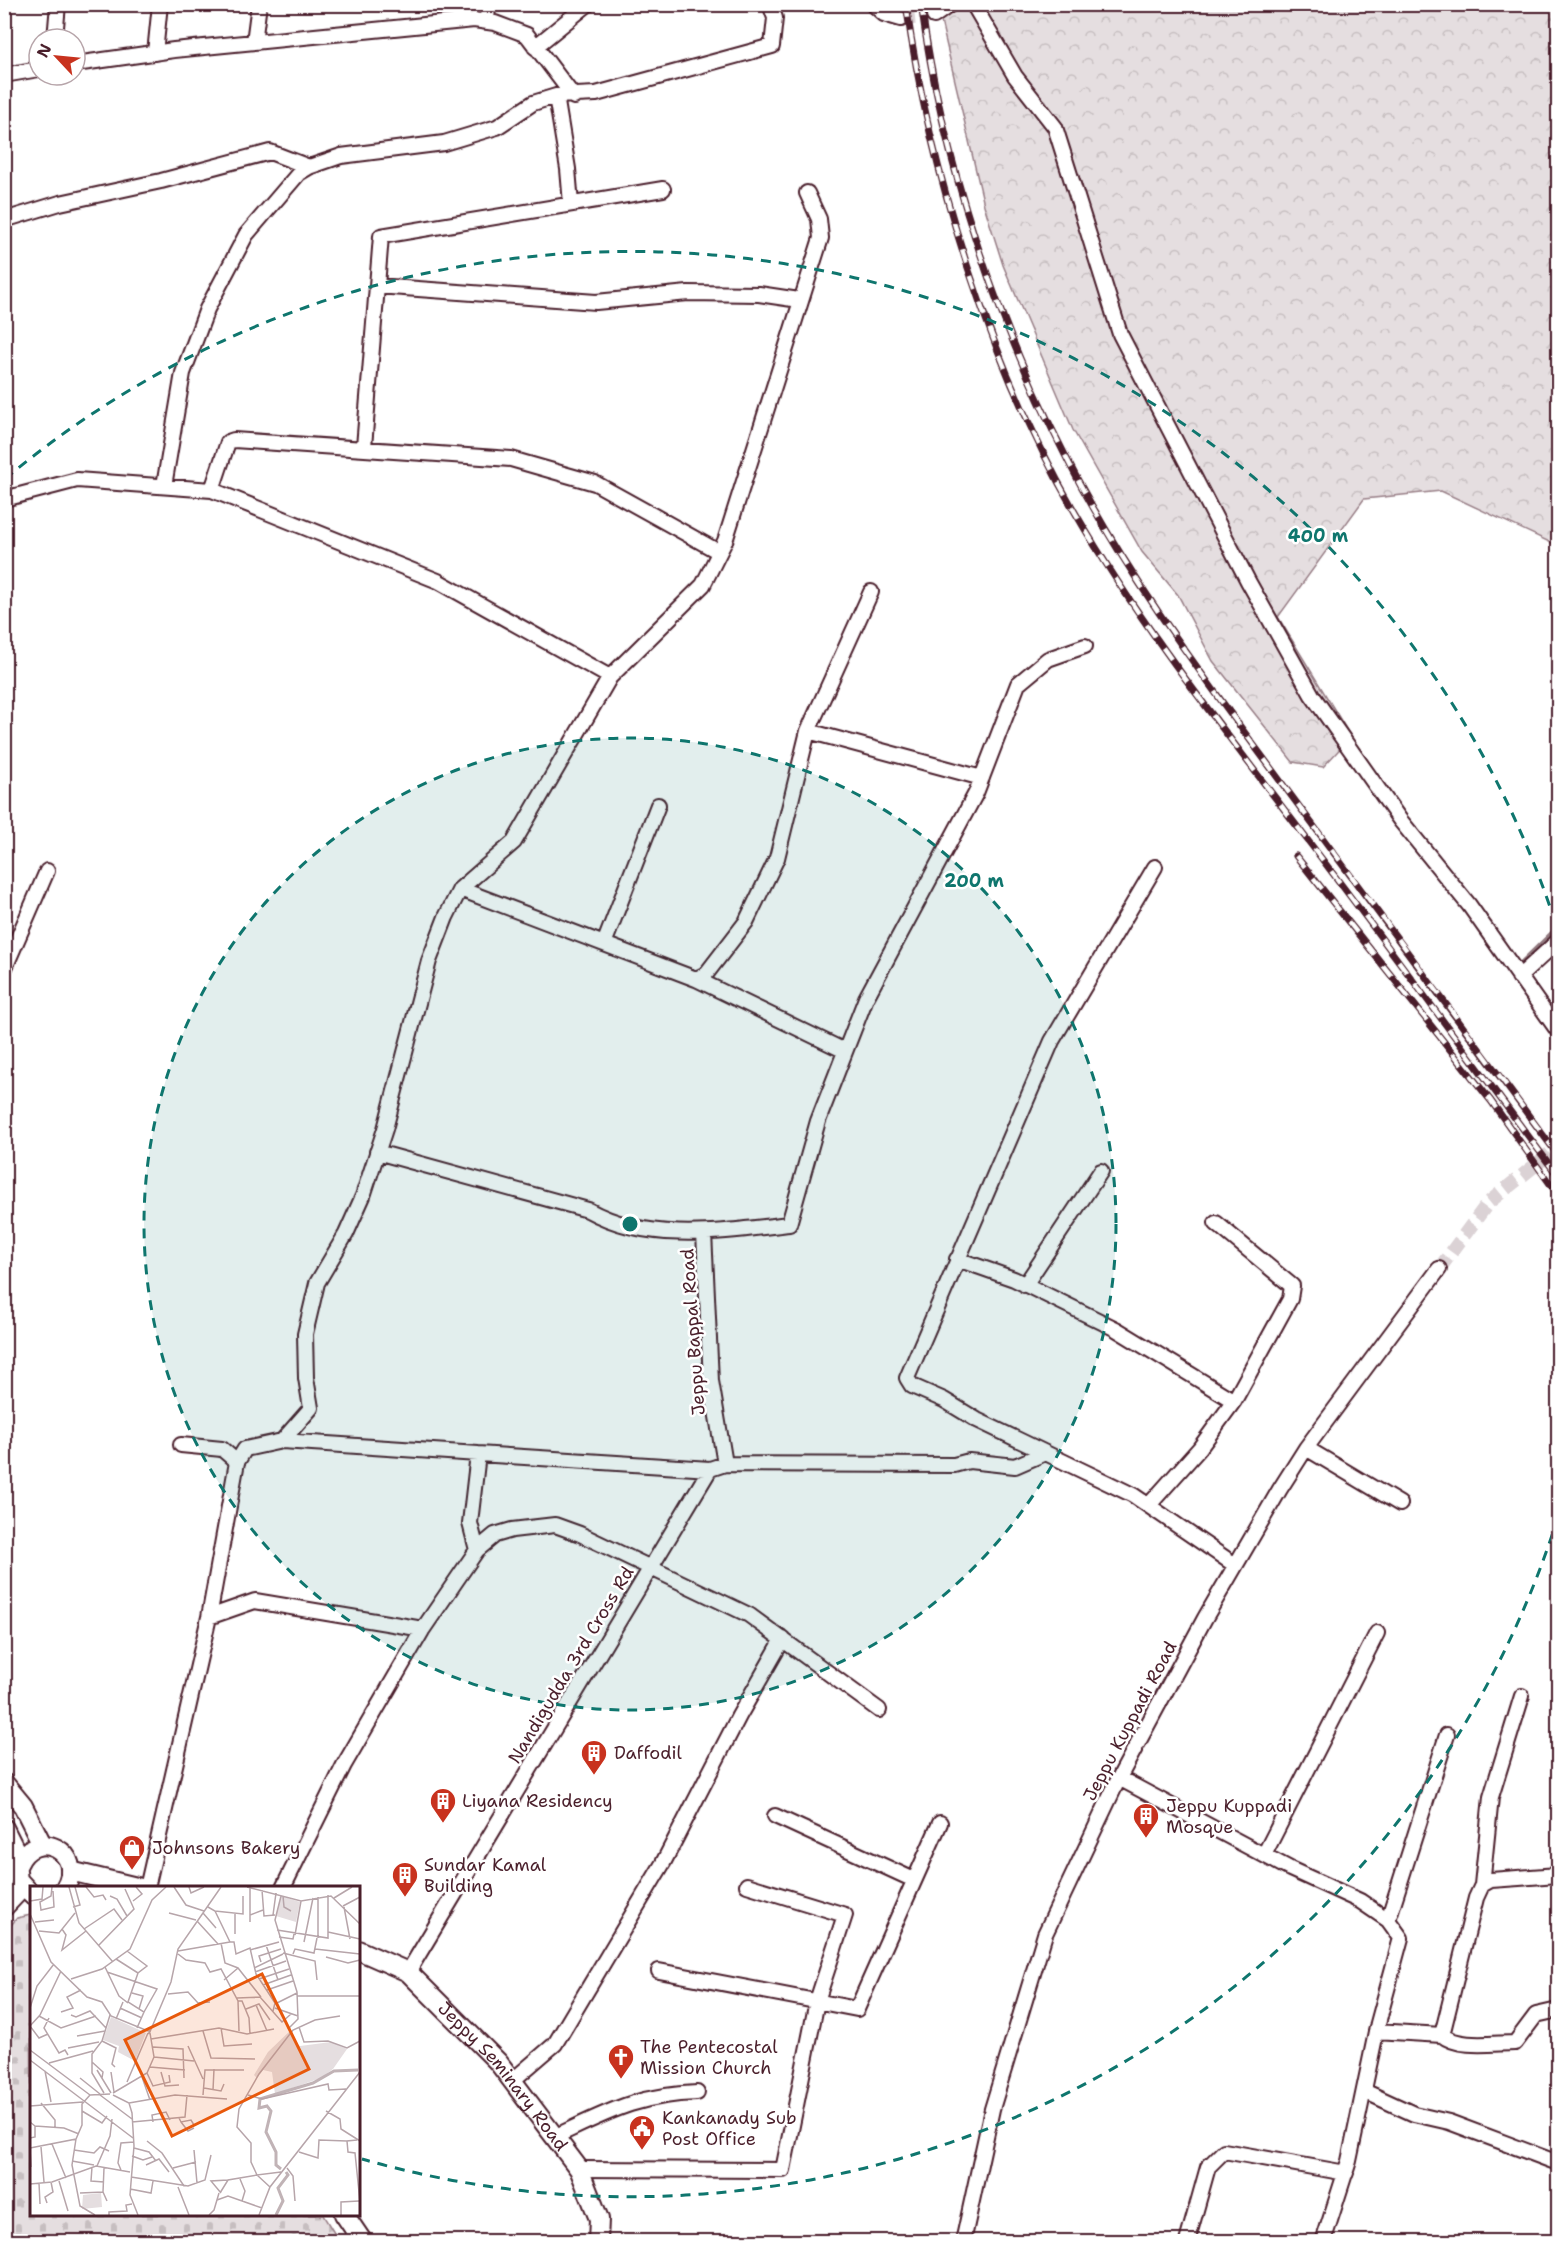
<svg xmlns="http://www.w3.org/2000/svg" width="1563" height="2246" font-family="'Shantell Sans',sans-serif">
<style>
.forest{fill:url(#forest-crowns);stroke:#987e86;stroke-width:1.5}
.cemetery{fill:url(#cemetery-stones);stroke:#987e86;stroke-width:1.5}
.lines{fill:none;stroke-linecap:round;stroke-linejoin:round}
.stream{stroke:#91787e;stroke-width:4.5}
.street-tunnel{stroke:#dbd2d5;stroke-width:14;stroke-dasharray:14 7;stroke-linecap:butt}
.street-casing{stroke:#4a1f2b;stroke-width:18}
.secondary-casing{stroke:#4a1f2b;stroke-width:22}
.street{stroke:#fff;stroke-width:14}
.secondary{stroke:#fff;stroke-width:18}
.rail-casing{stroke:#4a1f2b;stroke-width:7}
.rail{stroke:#fff;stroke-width:4.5;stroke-dasharray:14;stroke-linecap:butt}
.ring{fill:none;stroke:#0f766e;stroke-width:3;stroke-dasharray:10 8}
.labels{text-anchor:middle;stroke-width:5;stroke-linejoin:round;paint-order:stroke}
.street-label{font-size:18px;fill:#4a1f2b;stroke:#fff}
.poi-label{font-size:18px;fill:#4a1f2b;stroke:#fff;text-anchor:start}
.inset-river{fill:none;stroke:#c1b3b6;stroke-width:3}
.inset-road{fill:none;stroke:#b7a5aa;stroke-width:1.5}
.view{fill:#e8590c;fill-opacity:0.15;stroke:#e8590c;stroke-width:3}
.inset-edge{fill:none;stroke:#4a1f2b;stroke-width:3}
.centre{fill:#0f766e;stroke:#fff;stroke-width:3}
.ring-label{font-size:18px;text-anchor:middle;font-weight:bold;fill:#0f766e;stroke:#fff;stroke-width:5;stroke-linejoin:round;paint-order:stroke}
</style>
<defs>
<pattern id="forest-crowns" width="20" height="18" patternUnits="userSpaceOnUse" patternTransform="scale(1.5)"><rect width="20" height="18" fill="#e5dee0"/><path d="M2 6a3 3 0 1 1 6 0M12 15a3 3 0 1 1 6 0" fill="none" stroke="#c6bec0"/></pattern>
<pattern id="cemetery-stones" width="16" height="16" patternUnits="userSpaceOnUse" patternTransform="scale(1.5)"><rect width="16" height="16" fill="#e5dee0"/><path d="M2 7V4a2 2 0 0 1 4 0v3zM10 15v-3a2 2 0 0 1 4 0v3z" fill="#c6bec0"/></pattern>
</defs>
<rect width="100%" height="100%" fill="#fff"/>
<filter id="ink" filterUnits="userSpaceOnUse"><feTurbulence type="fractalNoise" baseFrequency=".0167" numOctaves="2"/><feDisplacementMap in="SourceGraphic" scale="12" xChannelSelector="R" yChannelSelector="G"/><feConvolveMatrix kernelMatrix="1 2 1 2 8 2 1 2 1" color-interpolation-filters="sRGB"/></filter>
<g filter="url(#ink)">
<path class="forest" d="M937,4H1072C1087,16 1138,9 1159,10L1165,4L1558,5V546L1441,491L1364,499L1278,617L1351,737L1323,767L1293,762L1213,661L1178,595L1142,552L1073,430L1003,265L984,205Z"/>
<path class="cemetery" d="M31,1915L32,2214L323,2215L339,2241H5V1932L17,1918Z"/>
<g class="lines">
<path class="stream" d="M1522,962L1558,927"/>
<path class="street-tunnel" d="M901,19L934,16
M1439,1269L1488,1203L1558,1147"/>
<g class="street-casing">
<path id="street" d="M873,4L884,14L901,19
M973,4L1015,76L1055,127L1120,334L1248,581L1312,695L1400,820L1469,905L1558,1031
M934,16L951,4
M487,22L488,4
M55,39L58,4
M254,42L259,4
M535,47L588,4
M155,53L160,4
M75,64L174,50L474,20L495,23L527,35L574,97
M4,75L39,69
M556,96L568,169L571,204
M4,220L60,203L161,181L270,152L309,167
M377,286L596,302L688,293L759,294L799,300
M364,447L381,236L663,189
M164,486L183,373L207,309L246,235L299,173L309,167L341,156L444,143L497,127L533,103L556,96L596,94L772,46L775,18L770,4
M212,490L228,442L234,440L511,459L595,483L719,552
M4,499L77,480L212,490L438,581L610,677
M808,731L982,778
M1155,867L1052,1041L907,1378L912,1386L944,1400L977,1420L1133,1495L1235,1565
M460,889L696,979L706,974L746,922L777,858L808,731L871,592
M604,944L658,805
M4,970L47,871
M1519,977L1558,941
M696,979L845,1051
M377,1152L588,1210C650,1244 721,1232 789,1224L818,1121L866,998L976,793L1018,684L1048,659L1085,646
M704,1233L711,1381L725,1464
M957,1259L1014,1279L1116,1329L1234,1401
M1025,1285L1101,1171
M282,1441L311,1408L306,1378L305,1334L317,1283L346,1234L363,1196L385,1129L429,961L446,917L460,889L514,842L610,677L703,585L725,541L821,238L819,219L807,193
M181,1445L222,1449L237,1462
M1306,1448L1400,1504
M478,1454L710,1469L725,1464L954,1465L969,1461L1015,1466L1045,1453
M1149,1505L1199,1449L1234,1401L1290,1299L1292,1286L1216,1223
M209,1617L255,1601L423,1629
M1119,1778L1290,1869L1360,1901L1388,1920L1401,1938L1378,2023L1349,2161L1323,2242
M775,1816L914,1880
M1264,1855L1377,1633
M1482,1885L1491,1797L1522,1696
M147,1888L209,1617L237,1462L245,1449L282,1441L478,1454L470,1523L477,1550
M283,1888L344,1765L423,1629L477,1550L495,1535L512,1530L555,1525L580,1534L749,1615L879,1710
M1388,1920L1447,1735
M659,1971L857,2009L940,1823
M408,1972L710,1469
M1376,2031L1442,2035L1476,1898L1482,1885L1491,1880L1558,1875
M1442,2035C1459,2049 1493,2043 1515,2043L1536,2015L1558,2010
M512,2081L555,2044L663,1863L739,1716L783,1639
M1364,2091L1414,2114L1449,2122L1558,2163
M554,2137C608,2112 637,2095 697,2093
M579,2169L783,2170L817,2001L845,1915L747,1885
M963,2242L992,2109L1045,1934L1119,1778L1205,1618L1280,1489L1306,1448L1439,1269
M1187,2242L1208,2167L1224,2151L1346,2173"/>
</g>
<g class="secondary-casing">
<g id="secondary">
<path d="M4,1783L23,1806L42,1844"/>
<path d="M4,1828L14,1848L18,1880L32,1895"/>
<path d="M18,1864C35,1826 87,1852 65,1888"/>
<path d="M70,1871L141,1888"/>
<path d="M4,1907L22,1888"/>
<path id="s1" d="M358,1950L408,1972L498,2062L579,2169L599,2219L598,2242"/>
<path d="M344,2214L363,2242"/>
</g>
</g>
<use href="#street" class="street"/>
<use href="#secondary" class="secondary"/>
<g class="rail-casing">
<path id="rail" d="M906,4C930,174 990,365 1076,514C1143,630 1228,735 1309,842C1393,952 1475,1065 1558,1176
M921,4C943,163 995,319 1068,461C1128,579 1209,684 1287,790C1378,911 1468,1033 1558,1155
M1296,856L1491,1101L1558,1195"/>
</g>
<use href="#rail" class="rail"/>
</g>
</g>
<circle cx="630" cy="1224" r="486" fill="#0f766e" fill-opacity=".12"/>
<g class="ring">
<circle cx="630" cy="1224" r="486"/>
<path d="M1558 1517A973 973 0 0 1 362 2159M5 479A973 973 0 0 1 1558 931"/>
</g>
<defs>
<g id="building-pin" transform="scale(1.35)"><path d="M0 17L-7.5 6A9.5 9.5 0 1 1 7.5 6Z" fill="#c8321e" stroke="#fff"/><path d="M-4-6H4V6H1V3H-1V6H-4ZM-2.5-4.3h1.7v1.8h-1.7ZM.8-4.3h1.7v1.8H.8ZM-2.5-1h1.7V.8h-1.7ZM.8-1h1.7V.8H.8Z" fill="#fff"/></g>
<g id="shop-pin" transform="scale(1.35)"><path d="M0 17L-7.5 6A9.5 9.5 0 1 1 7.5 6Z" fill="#c8321e" stroke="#fff"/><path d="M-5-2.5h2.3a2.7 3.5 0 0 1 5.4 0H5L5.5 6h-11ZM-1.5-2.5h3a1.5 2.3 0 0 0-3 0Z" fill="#fff"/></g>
<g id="church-pin" transform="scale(1.35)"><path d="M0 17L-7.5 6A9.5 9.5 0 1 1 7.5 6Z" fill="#c8321e" stroke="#fff"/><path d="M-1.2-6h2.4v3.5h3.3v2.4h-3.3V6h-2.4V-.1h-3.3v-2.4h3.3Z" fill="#fff"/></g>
<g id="civic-pin" transform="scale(1.35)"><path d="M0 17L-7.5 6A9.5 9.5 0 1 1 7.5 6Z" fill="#c8321e" stroke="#fff"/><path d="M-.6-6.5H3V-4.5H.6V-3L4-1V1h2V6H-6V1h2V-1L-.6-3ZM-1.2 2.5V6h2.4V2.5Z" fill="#fff"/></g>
</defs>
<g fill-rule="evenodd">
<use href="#building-pin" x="594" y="1753"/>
<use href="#building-pin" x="443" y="1801"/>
<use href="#building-pin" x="1146" y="1816"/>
<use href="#shop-pin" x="132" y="1848"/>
<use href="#building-pin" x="405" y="1875"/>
<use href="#church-pin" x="621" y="2057"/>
<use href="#civic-pin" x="642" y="2128"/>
</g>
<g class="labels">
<g class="street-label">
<text transform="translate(693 1332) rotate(-94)" y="6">Jeppu Bappal Road</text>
<text transform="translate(571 1665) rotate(-59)" y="6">Nandigudda 3rd Cross Rd</text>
<text transform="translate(1130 1721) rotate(-62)" y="6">Jeppu Kuppadi Road</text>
<text dy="6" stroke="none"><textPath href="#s1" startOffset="196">Jeppy Seminary Road</textPath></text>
</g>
<g class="poi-label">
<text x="614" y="1759">Daffodil</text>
<text x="462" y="1807">Liyana Residency</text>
<text x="1166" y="1812">Jeppu Kuppadi<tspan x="1166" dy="21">Mosque</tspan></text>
<text x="152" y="1854">Johnsons Bakery</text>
<text x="424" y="1871">Sundar Kamal<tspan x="424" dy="21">Building</tspan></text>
<text x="640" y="2053">The Pentecostal<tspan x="640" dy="21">Mission Church</tspan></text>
<text x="662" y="2124">Kankanady Sub<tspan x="662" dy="21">Post Office</tspan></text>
</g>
</g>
<g transform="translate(30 1886)">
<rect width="330" height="330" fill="#fff"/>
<path d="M71,307L72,321L52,323L53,309Z" fill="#e5dee0"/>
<path d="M261,144L266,158L270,160L301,156L317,163L303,183L291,192L245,208L242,186L233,184L227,192L224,189L238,166Z" fill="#e5dee0"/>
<path d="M251,10L270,16L266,36L246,30ZM81,131L116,147L105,175L88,166L89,160L73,154Z" fill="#e5dee0"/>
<path class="inset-river" d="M251,283L246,279V266L236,246L241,225L237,220L229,222L230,213L283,197L304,185L328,184M246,329L253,315L248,302L258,289L256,286"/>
<path class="inset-road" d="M22,1L21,10L10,16L11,24L24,21L23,5M39,1L49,37L83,76M56,1L64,11L73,9L76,14M144,1L156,19L174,25M159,1L161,7L174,1M217,1L271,15L301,10L330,38M232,4L234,30L245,29M80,10L87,13L97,30M251,10L245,34L267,106L268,133L258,143M253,10L254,21L261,25M304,12L322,1M0,15L12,13L13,1M103,15L112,8L106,1M313,20L330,11M43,21L50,19L45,1M178,21L185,25L200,56H204L206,68L220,62L226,88L245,117L243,125M314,21L320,53M185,25L213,28V10M139,27L166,34M173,27L186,42M0,28L21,76L57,111L72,116L81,130L118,145M220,29V2M243,29L246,7M167,35L188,58M5,36L24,34M220,36V29L233,24M32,43L36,49L32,64L56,45M54,43L84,23L92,34M247,44L298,52V9M9,45L29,47L45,27M298,46L330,53M205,48V27M265,49L271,15M249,51L263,53L264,48M288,52V11M274,56L283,12M191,57L195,77L208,82L231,111M69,59L104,23L95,3M236,59L248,94M285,63L330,68M220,64L249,56M97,65L117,80L108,87L98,116L114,126L107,142M148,65L200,56M253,67L285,75L287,94M148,68L156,74L175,77L180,86L191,83L208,115L209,145M263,68L265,63L284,67L287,52M296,71L318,77L330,74M86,73L108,87M231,76L229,70L251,63M75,81L89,110L98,117M224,82L253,68M77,86L127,103L114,126M225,86L256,75M41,93L72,83L100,63L122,14L136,1M229,93L259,83M194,94L208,82M233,99L261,89M237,104L263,95M102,107L113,110L109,123M138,108L158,106L168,117L180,116M267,110H330M207,112L230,111L252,136L261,128M208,115H212L219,132L220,148M245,118L267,107M226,119L237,145M0,122L7,100L24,78M90,122L112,132M245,122L268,130M216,123L229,118L240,134M31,126L43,122L37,111L51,104M41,129L46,131L60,125L76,142M9,130L31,142L66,130M19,132L14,142L29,167L35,164L38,169M86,133L93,116M0,140L10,129L31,85M0,140L9,152L18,148M269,141L274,156L298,155L317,162L330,155M191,142L194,160L222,158M119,144V148L141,96L148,63L191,1M173,145L181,172L225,173M47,150L75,145M121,153L189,142L217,148L244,143M72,155L86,162L82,178L85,181M158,160L173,193M123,161L153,163L154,192M38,162L69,156M0,164L60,209M124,171L164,175M0,174L103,252M62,176L73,186L72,192M19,177L63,165M120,181L155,184M67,184L81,207M15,185L21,216M81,186L84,206M131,186L135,200L149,199M117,187L123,200L140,196L139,189M112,191L120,214M50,192L70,208M97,196L118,147M174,202L191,205L194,198M183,204L184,183M74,207L62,187V168L72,155L80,129M83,207L117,187L124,171L120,147M70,209L102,233M83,209L99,217L102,227L104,260L100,309L108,329M173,209L175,184H214M218,209L232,213L298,198L299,204L316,203M11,217L25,234V241M99,217L145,209L197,213M0,220L53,216M52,225L72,237L77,230M296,225L310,233L311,243L330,255M149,232L151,236L161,234L164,239M0,236L5,240V251L0,252M102,236L155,231L157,209M123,236L122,229L136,226L140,234M151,236L158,245L164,242M5,240L34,242L49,248M46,253L42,279L50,320L65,329M327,254L317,255L318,266L325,267L330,316M117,255L132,267L154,300M22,258L36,292M11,261L14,296M0,262L1,281M0,262L46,253L52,239V218L60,209L80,208M104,262L119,266L126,275M44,264L64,267L70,261L79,265M164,264L167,297M269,266L288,272L289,254L317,255M102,270L113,274L122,271M42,275L64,279M116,279L129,273L139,286M67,280L80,250L82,233M62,281L61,295L74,296M143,282L166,276M257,282L263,290L265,315M91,284L88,277L91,257L104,256M251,286L227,289L221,276V257L207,241L209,223L229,188L263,144L285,134L310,130M101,291L158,300L175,294L181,269M210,293L215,305L212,315M29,295L38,325M9,297L10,318M0,298L22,296L66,280L100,286M148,301L159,329M100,303L121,307L123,295M73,306L74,282M50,307L73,306L77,315M190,307L198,294L227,289L240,301M191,307L181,295L198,294M187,314L198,310L232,322M17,317L15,311L23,306L21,296M79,329V326L97,325L96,319L102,318M179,329L184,324L189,307M229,329L240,301L330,186M311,329V316L329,315"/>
<path class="view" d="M232,88L279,183L142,250L95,154Z"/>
<rect width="330" height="330" class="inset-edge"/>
</g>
<circle cx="630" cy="1224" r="9" class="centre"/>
<g class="ring-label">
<text x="1318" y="542">400 m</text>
<text x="974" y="887">200 m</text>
</g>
<rect width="1563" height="2246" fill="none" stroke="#fff" stroke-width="24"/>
<rect x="12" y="12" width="1539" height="2222" fill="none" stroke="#4a1f2b" stroke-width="2" filter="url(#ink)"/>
<g transform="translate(57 57) rotate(296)"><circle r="28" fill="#ffffff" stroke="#b7a5aa" stroke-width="1.5"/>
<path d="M0-4.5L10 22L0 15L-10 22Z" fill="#c8321e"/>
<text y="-9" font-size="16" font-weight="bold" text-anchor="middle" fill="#4a1f2b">N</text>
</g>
</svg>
